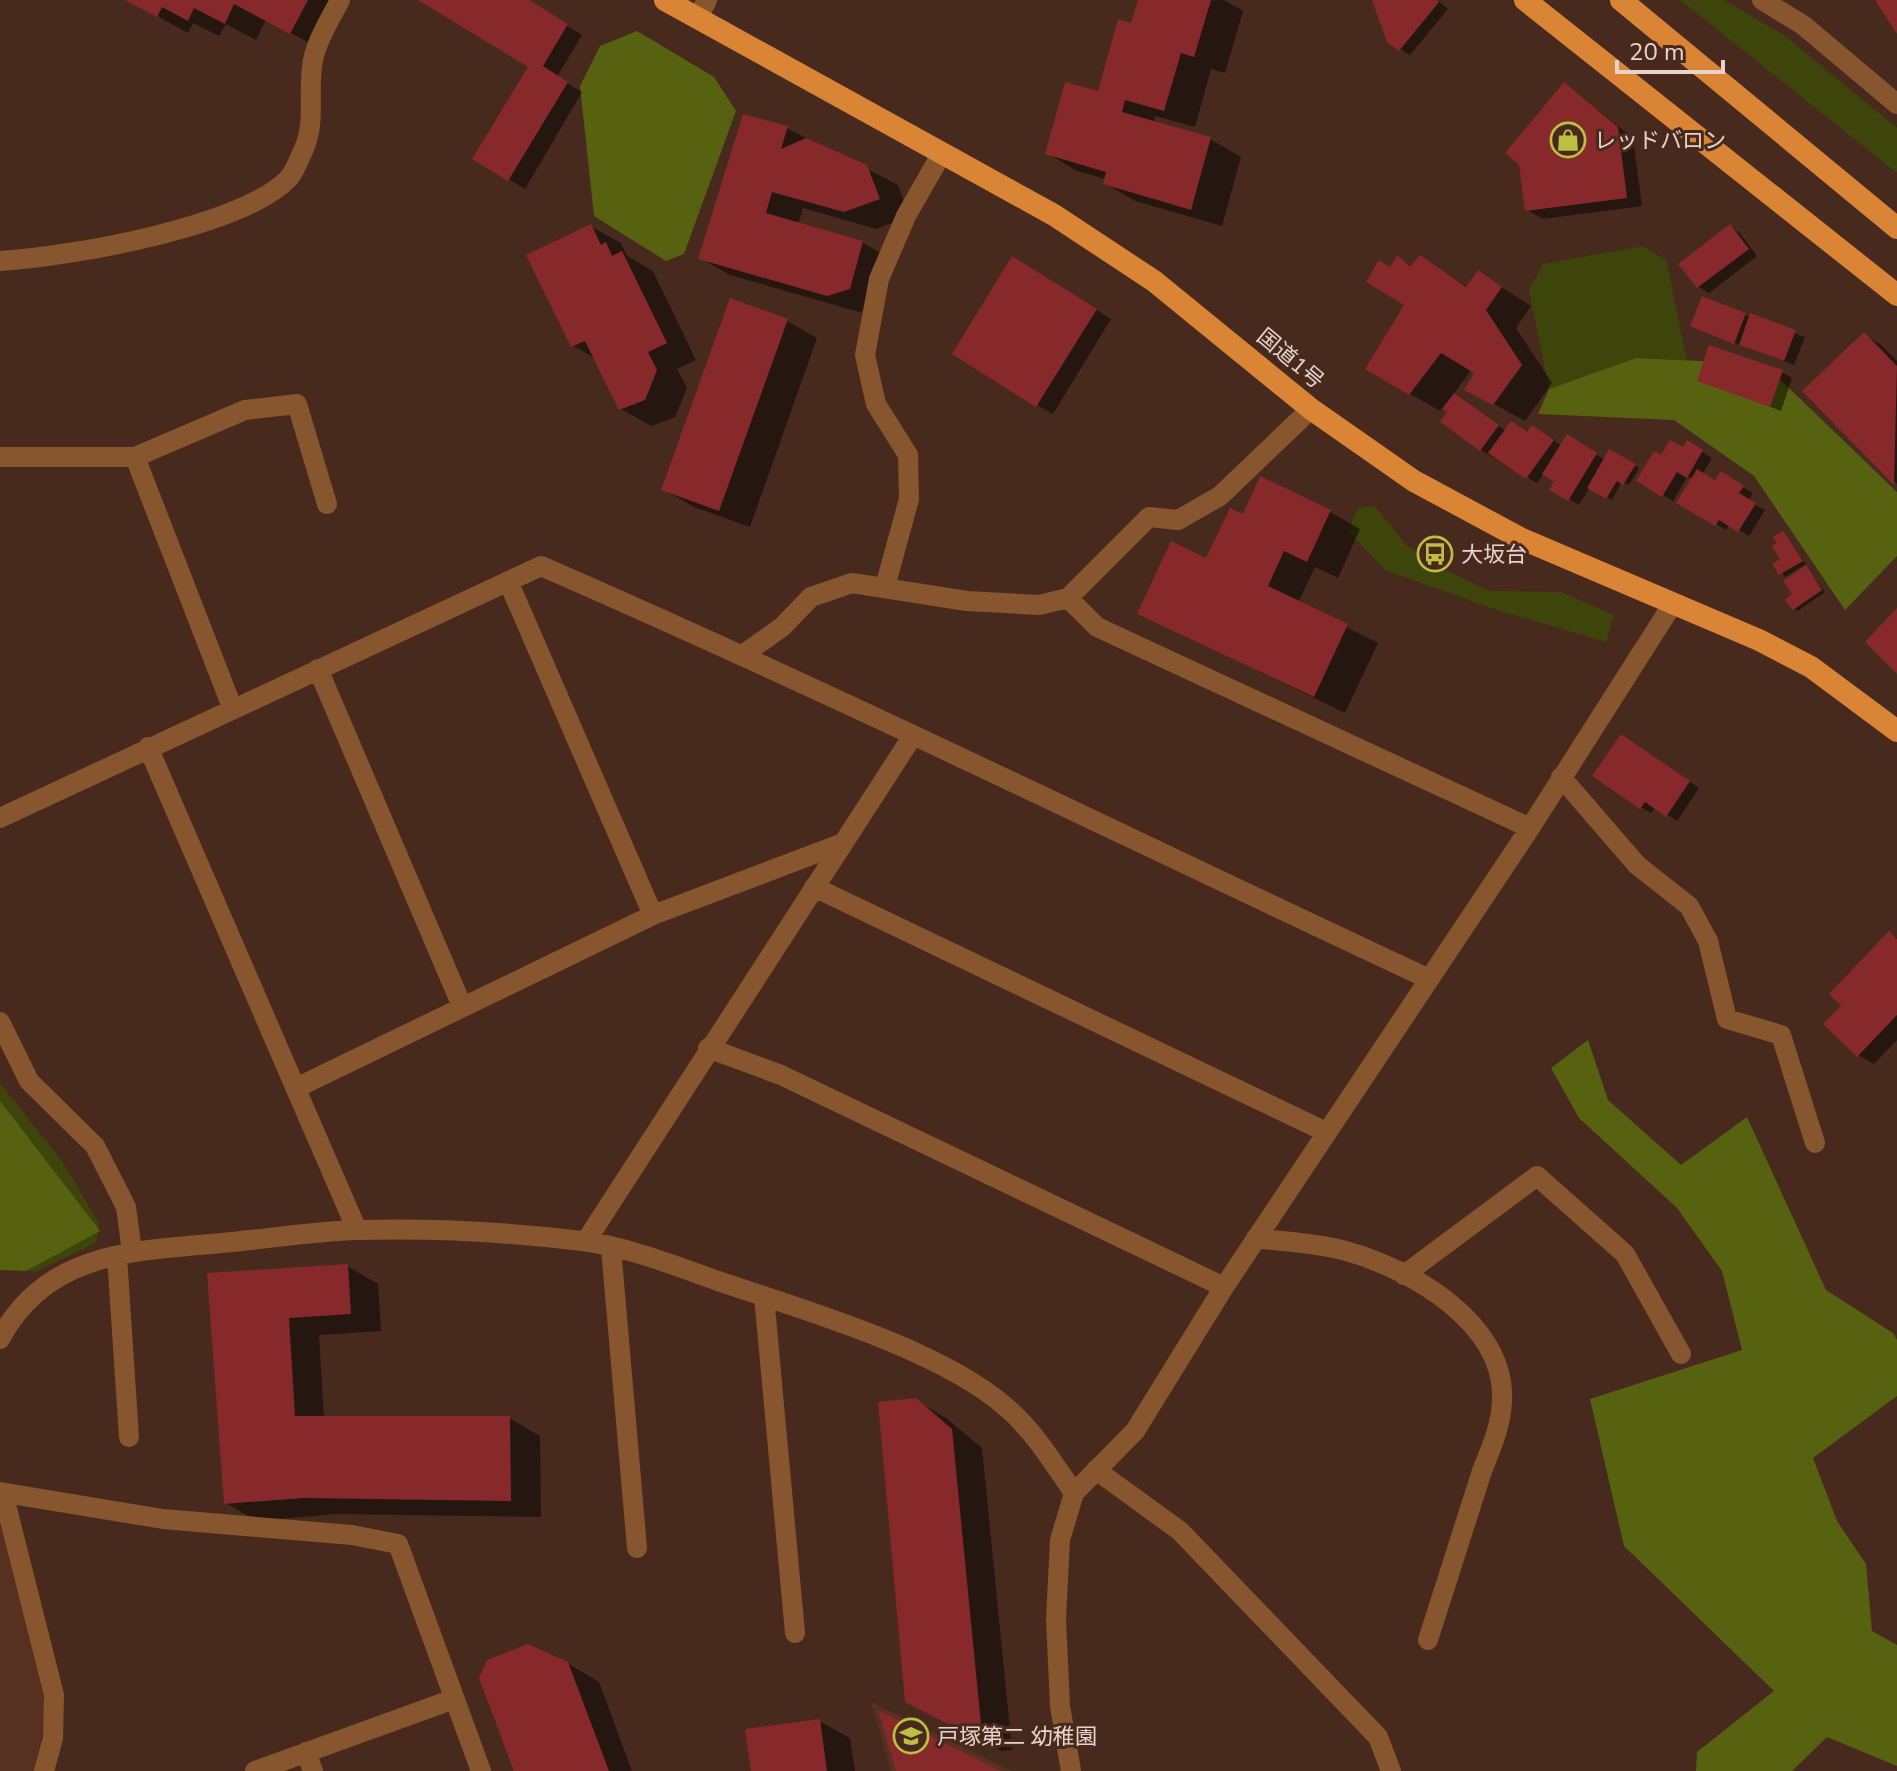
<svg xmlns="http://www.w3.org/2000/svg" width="1897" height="1771" font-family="'Nunito Sans','Noto Sans JP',sans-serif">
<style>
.built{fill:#563121}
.green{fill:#3d450a}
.forest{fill:#56620f}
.shadow{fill:#0007}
.building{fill:#87292b}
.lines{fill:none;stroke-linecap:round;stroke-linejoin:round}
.service{stroke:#87562e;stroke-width:20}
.minor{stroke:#87562e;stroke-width:20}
.tertiary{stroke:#87562e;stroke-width:20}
.trunk{stroke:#da8436;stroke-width:22}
.labels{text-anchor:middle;stroke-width:6;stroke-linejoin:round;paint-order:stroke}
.poi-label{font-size:22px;fill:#e7d3cb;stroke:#472a1d;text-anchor:start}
.street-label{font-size:22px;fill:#e7d3cb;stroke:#472a1d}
</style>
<rect width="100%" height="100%" fill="#472a1d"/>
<path class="built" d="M0,1524L47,1711L34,1771H0Z
M871,1702L1012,1771H891Z"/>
<path class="green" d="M1680,0H1724L1785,36L1897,128V173Z
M1643,246L1666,260L1687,360L1636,358L1549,389L1529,290L1543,264Z
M1375,506L1406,545L1437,566L1489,591L1561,592L1614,615L1606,642L1494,609L1385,570L1348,531L1358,508Z
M0,1083L62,1161L99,1223L96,1243L35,1272L0,1265Z"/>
<path class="forest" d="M637,31L714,77L736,111L684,254L666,261L594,216L580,86L600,46Z
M1636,358L1764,364L1897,492V556L1845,610L1754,476L1674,420L1538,414L1549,389Z
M1588,1040L1608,1100L1681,1165L1747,1117L1826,1290L1893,1333L1897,1340V1396L1813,1458L1837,1521L1866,1564L1872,1631L1897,1645V1766L1827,1737L1792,1771H1696L1697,1752L1774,1691L1624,1546L1590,1399L1742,1350L1722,1271L1677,1208L1579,1118L1551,1068Z
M0,1101L100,1231L26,1271L0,1270Z"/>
<path class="shadow" d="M129,0H343L321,49L266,20L256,40L226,24L219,36L193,23L188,33Z
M422,0H526L582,35L557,77L582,92L525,189L475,159L531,66Z
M1140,0H1224L1243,11L1225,73L1211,69L1195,127L1155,116L1154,123L1210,139L1241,157L1222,226L1135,201L1105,183L1106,179L1077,171L1047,153L1100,94L1133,25Z
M1375,0H1437L1448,9L1410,55L1400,49Z
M1565,84L1633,138L1642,206L1543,219L1527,210L1521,164Z
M787,128L898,185L909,216L876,229L803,208L798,225L863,243L893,260L880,306L859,312L730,275L700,258Z
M590,226L621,243L627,256L653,271L696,360L677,369L687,388L675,417L651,426L621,409L596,359L572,345Z
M1730,227L1740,233L1757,256L1709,293L1699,287L1681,264Z
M1398,258L1412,266L1420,258L1468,287L1479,273L1531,306L1516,328L1552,383L1525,421L1467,389L1477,372L1472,369L1453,395L1506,431L1543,433L1562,446L1568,437L1605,460L1610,452L1639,468L1629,485L1622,481L1612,500L1590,487L1579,505L1552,489L1557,481L1544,473L1537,483L1527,477L1481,450L1450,412L1443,407L1440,411L1410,394L1407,304L1391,269Z
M1029,267L1111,319L1053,414L1037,405Z
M1745,315L1805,337L1794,365L1703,331Z
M787,321L817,338L750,527L694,507L663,489Z
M1864,335L1880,344L1897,361V484L1805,391Z
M1782,372L1792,378L1781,411L1699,380Z
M1688,443L1712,458L1702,475L1716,483L1721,474L1753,493L1748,501L1765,510L1749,536L1729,524L1726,530L1679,502L1693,479L1688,476L1673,501L1639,481L1662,457L1684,450Z
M1330,512L1360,529L1338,578L1315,567L1298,603L1378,643L1345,713L1139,613L1207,561L1244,516Z
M1783,533L1806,564L1785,577L1775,564L1782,560L1779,543Z
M1806,568L1825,592L1798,611L1794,609L1795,595Z
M1632,742L1699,788L1677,821L1655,807L1651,813L1641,807Z
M1889,934L1897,938V1040L1874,1064L1858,1055L1843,1006Z
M347,1266L378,1284L381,1331L319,1335L324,1418H509L540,1436L541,1517L336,1514L257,1521L226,1503L210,1275Z
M915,1400L946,1418L982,1448L1012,1750L1001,1751L907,1701Z
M567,1663L599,1682L632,1771H516Z
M819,1721L850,1738L855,1771H753Z"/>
<path class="building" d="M125,0H308L290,34L234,4L225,24L194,8L188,21L162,7L157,17Z
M418,0H529L568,24L543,66L568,82L508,181L472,159L528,67Z
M1138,0H1211L1194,57L1181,53L1164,111L1125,100L1122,112L1211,137L1191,210L1103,184L1106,172L1045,154L1065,82L1098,91L1118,19L1131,23Z
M1372,0H1437L1439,2L1399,51L1387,42Z
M1875,0H1897V34Z
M1564,82L1618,127L1627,198L1525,211L1519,165L1505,153Z
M743,114L788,126L781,149L806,138L867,165L880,199L844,212L772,192L766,213L863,241L850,289L827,296L698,259Z
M591,224L601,245L606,242L612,256L622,251L667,343L648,352L657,370L645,400L619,410L585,341L571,347L526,255Z
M1730,224L1749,249L1697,288L1678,264Z
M1397,255L1410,266L1420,255L1466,287L1478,270L1502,287L1486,310L1522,365L1493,405L1464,390L1474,373L1441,353L1409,395L1365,369L1404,305L1366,282L1379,260L1390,267Z
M1012,256L1097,309L1036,407L952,354Z
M1702,296L1746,313L1734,344L1690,326Z
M730,298L788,319L719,511L661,490Z
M1750,313L1796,330L1784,361L1739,345Z
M1864,332L1897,366L1894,485L1802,391Z
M1709,345L1783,370L1770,407L1697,381Z
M1454,393L1499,425L1480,451L1440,422L1447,412L1442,409Z
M1511,421L1527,432L1532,425L1554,440L1526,479L1488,453Z
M1567,434L1597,453L1568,501L1549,490L1554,482L1542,474Z
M1670,440L1683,447L1687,440L1703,450L1687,478L1677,472L1662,497L1636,481L1654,451L1661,455Z
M1609,449L1636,464L1623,485L1617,481L1606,499L1587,488Z
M1697,469L1715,480L1721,471L1744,486L1739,493L1756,503L1738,532L1719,520L1715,526L1676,503Z
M1260,476L1331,510L1307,562L1284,551L1268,586L1348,624L1314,697L1137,614L1171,541L1206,558L1230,508L1243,514Z
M1783,531L1803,561L1779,575L1772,564L1780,559L1772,546L1777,543L1773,537Z
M1806,565L1822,590L1793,610L1785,600L1792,594L1783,581Z
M1897,608V674L1865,642Z
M1621,734L1690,781L1666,817L1645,802L1640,809L1592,776Z
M1889,931L1897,939V1015L1857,1057L1823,1024L1841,1006L1829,994Z
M348,1264L351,1314L289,1318L295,1416H510L511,1501L304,1498L224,1504L207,1273Z
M916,1398L952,1429L982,1734H968L905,1702L878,1402Z
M528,1644L568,1662L609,1771H514L479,1678L487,1660Z
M878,1710L1001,1771H896Z
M820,1719L827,1771H751L745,1729Z"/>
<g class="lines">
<path class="service" d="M135,457L245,410L297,404L327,504
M708,1048L781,1075L1224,1287
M1096,1470L1180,1531L1378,1737L1391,1771
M1428,1640L1482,1471"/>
<path class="minor" d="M1762,0L1803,25L1897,104
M0,261C68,257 243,227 289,178C295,171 299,159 303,151C316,123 308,96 312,67C314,44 330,20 340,0
M0,457H135L232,707
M508,581L653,915
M885,587L909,499L908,455L876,404L865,355L879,279L906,216L942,153
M1068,598L1097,627L1530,828
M744,654L782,627L811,597L852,583L967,601L1039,605L1068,598L1149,517L1178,520L1220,496L1311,409
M318,669L462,1006
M148,747L357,1230
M1561,777L1637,865L1689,906L1708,941L1727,1019L1781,1035L1815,1143
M0,818L541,566C840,696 1133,841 1429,979
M814,887L1326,1132
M0,1022L29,1081L95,1146L126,1207L132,1252
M296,1088L653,915L843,843
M1256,1238C1285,1242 1318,1243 1346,1251C1411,1269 1506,1323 1502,1401C1501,1426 1491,1448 1482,1471
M586,1241L912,737
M611,1248L637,1548
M117,1256L129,1437
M1404,1275L1537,1176L1625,1254L1681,1354
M764,1296L795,1633
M0,1339C48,1248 141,1251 232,1242C274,1238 316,1231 358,1230C432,1228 508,1232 582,1241C625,1246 679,1267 721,1282C804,1310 942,1350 1007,1408C1034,1431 1054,1464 1074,1493
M0,1492L163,1519L352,1535L398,1544L481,1771
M3,1493L54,1695L53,1738L44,1771
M306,1752L313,1771
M255,1771L454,1699
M1071,1771L1060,1706L1056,1619L1060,1540L1074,1493L1135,1431L1224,1287L1530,828L1672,605"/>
<path class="tertiary" d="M698,17L707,0"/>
<path class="trunk" d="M665,0L1054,215L1154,281L1311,409L1414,481L1520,538L1759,640L1811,667L1897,731
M1525,0L1897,295
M1621,0L1897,228"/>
</g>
<defs>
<g id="shop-ring" transform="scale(1.8)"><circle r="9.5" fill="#472a1d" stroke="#bebf42" stroke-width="1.5"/><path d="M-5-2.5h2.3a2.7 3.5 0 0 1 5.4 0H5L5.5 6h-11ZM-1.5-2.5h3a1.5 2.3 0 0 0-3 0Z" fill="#bebf42"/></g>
<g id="bus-ring" transform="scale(1.8)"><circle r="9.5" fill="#472a1d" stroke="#bebf42" stroke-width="1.5"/><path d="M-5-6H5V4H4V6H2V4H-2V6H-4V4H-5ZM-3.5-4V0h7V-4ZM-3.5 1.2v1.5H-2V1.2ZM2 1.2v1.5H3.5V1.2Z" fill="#bebf42"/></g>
<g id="school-ring" transform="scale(1.8)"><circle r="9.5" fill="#472a1d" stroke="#bebf42" stroke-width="1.5"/><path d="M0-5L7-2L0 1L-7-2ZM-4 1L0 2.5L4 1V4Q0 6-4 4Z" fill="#bebf42"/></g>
</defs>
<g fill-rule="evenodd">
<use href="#shop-ring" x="1568" y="140"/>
<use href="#bus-ring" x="1435" y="554"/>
<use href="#school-ring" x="911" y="1736"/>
</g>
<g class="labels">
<g class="poi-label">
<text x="1594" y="148">レッドバロン</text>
<text x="1461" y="562">大坂台</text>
<text x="937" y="1744">戸塚第二 幼稚園</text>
</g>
<g class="street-label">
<text transform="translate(1291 358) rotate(40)" y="8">国道1号</text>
</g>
</g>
<path d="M1617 60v12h106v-12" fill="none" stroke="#e7d3cb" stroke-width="4"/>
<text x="1629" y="60" font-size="24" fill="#e7d3cb" stroke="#472a1d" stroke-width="6" paint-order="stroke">20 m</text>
</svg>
